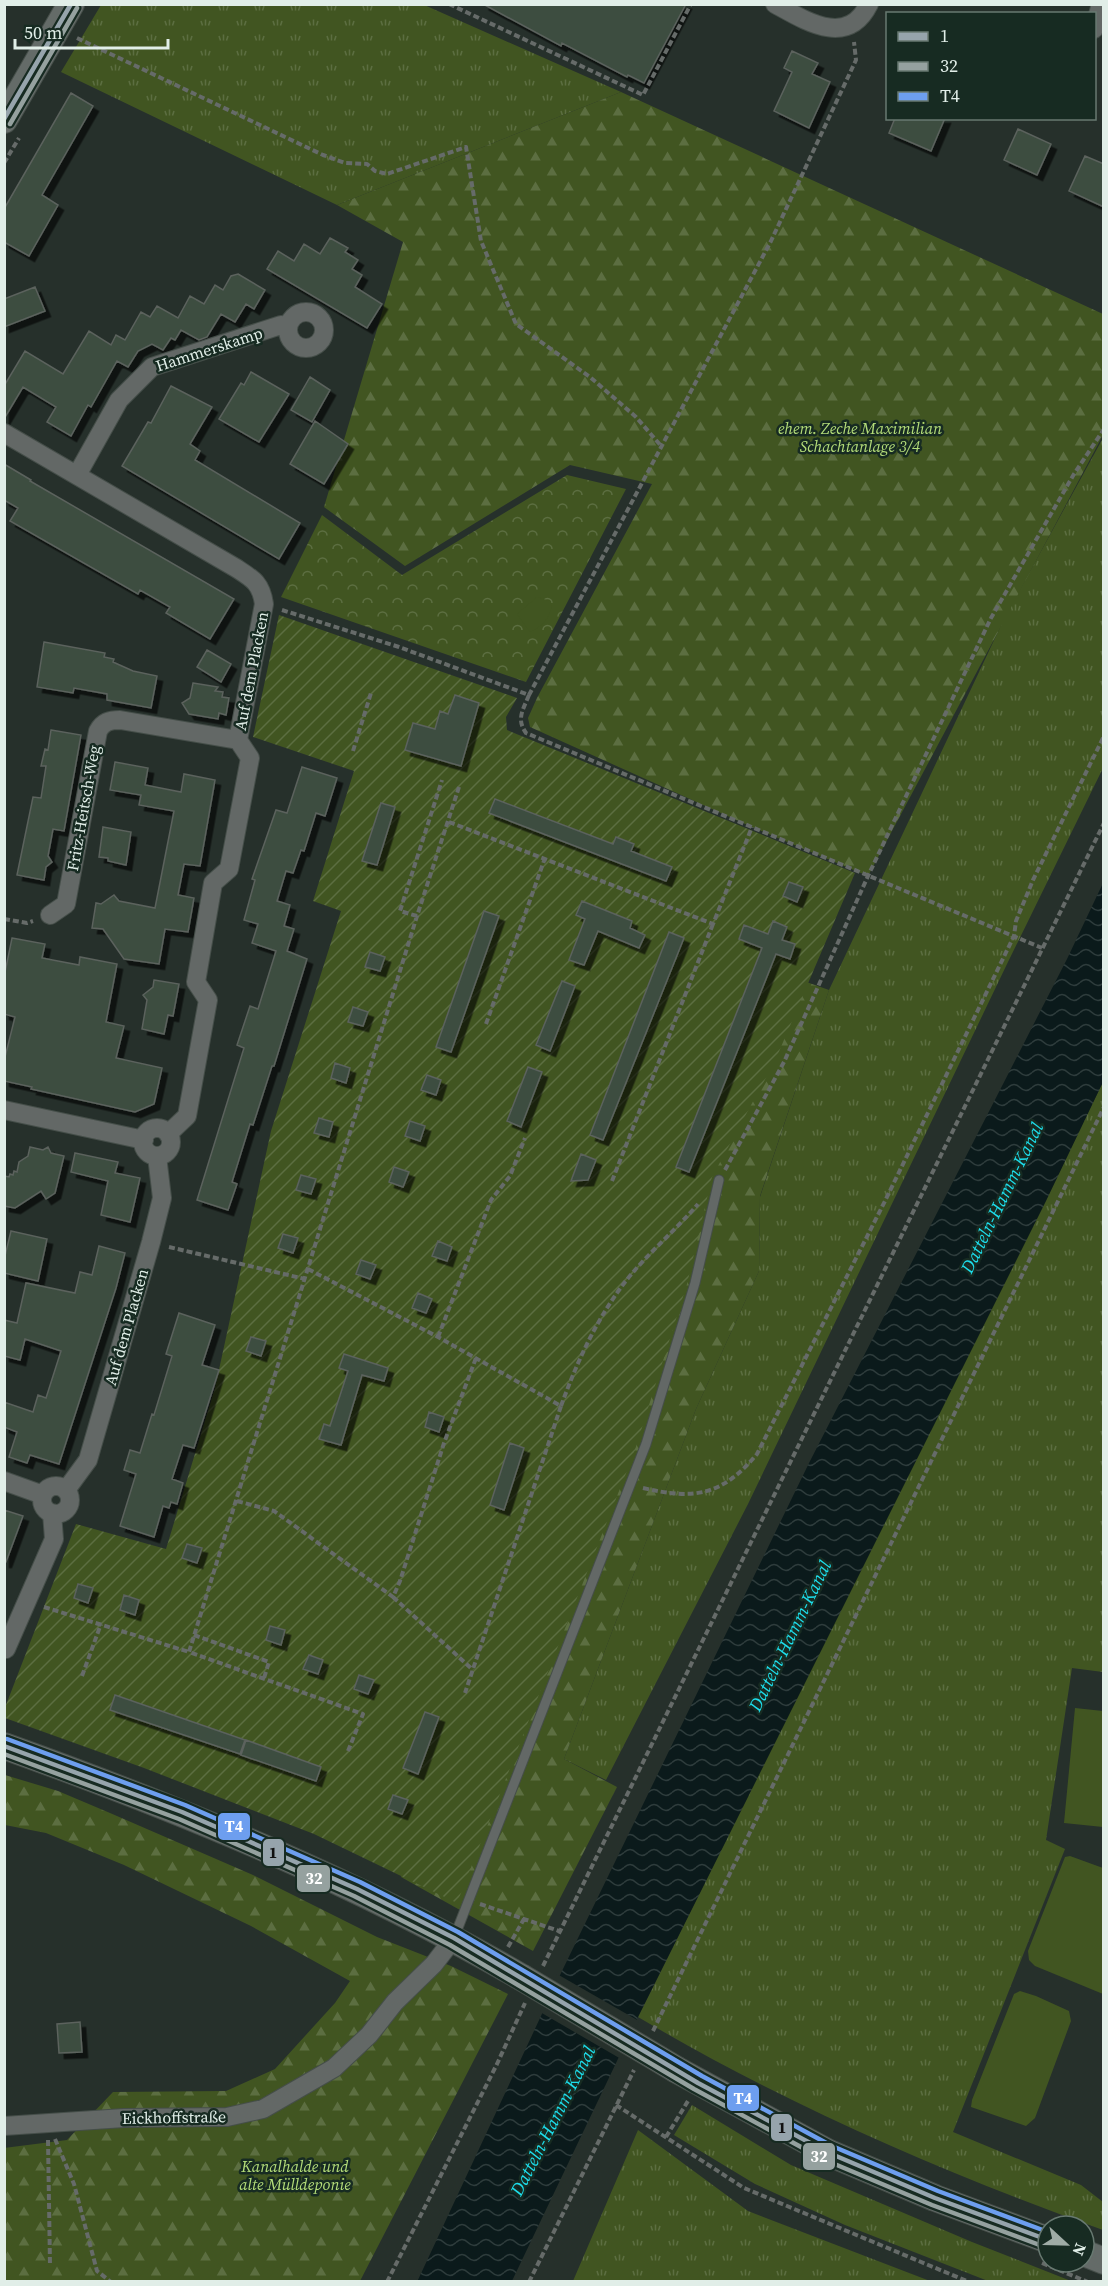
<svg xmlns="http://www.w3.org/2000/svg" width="1108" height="2286" font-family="'Source Serif 4',serif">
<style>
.grass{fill:url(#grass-tufts)}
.forest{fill:url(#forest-firs)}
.park{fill:url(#park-crowns)}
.garden{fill:url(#garden-furrows)}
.pitch{fill:#415521}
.water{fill:url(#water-waves)}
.pier{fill:#26302b}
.building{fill:#3d4d41;stroke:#5b625d;stroke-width:1.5;filter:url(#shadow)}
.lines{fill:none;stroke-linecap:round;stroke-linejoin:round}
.lane-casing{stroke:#454e49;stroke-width:11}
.street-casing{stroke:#454e49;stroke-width:20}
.secondary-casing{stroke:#454e49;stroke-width:28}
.path{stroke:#666b69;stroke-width:4;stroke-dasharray:6 3;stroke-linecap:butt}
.lane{stroke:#636866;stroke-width:9}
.street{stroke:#636866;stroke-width:18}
.secondary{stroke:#646b68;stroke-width:26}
.secondary-bridge-casing{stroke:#454e49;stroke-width:28;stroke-linecap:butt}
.secondary-bridge{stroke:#646b68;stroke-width:26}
.bus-1-casing{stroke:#172b22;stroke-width:9}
.bus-2-casing{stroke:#172b22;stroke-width:9}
.bus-3-casing{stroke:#172b22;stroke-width:9}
.bus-1{stroke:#96a4ac;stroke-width:4.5}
.bus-2{stroke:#95a19f;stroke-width:4.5}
.bus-3{stroke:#6d9eef;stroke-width:4.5}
.labels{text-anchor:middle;stroke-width:5;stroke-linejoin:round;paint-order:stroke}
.street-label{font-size:16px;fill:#e1eee8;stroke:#172b22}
.park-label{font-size:16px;font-style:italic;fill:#b4dd79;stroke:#172b22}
.water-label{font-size:18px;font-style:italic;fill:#1dddeb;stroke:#172b22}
.line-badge{stroke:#172b22;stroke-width:2}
.badge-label{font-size:16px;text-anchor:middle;font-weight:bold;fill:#fff}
.pale-badge-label{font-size:16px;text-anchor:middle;font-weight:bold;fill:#111}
</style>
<defs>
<pattern id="grass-tufts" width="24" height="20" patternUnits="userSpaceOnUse" patternTransform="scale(1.5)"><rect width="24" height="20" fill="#415521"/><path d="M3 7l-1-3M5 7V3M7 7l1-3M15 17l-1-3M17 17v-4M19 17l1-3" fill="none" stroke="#5c6e41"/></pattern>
<pattern id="forest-firs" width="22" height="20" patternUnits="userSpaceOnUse" patternTransform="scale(1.5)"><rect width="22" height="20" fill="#415521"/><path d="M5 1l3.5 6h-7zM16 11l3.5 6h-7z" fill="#5c6e41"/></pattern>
<pattern id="park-crowns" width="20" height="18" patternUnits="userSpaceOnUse" patternTransform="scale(1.5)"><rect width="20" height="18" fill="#415521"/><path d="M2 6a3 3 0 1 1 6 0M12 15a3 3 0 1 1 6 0" fill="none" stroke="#5c6e41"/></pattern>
<pattern id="garden-furrows" width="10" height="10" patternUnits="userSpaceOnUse" patternTransform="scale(1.5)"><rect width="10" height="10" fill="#415521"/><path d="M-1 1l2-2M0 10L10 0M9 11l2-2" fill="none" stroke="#5c6e41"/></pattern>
<pattern id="water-waves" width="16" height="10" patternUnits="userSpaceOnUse" patternTransform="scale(1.5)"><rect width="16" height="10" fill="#0b1a1b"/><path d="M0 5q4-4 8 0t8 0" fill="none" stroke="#2e3c3c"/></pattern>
<filter id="shadow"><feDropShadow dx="5.5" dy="5.5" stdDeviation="0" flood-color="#0009"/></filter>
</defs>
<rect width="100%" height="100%" fill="#26302b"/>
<path class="grass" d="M422,4L621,92L337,205L61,72L101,5Z
M1103,438V768L1007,964L748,1504L606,1780L564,1759L696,1409L759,1271L760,1197L829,990L1005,617Z
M1103,1082V1672L1072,1668L1046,1840L1065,1849L953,2132L1081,2185L1103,2202V2230C942,2172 785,2104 638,2017Z
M692,2105L791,2165L972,2242L1071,2281H988L845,2225L755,2184L674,2135Z
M638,2130L748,2211L930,2281H573Z"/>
<path class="forest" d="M621,92L1103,314V435L868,876L752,827L530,727L528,718L537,698L652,484L570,465L405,566L324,507L403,242L337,205Z
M798,979L829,990L760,1196L759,1271L696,1409L564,1759L617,1787L533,1951L401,1877L553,1463Z
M5,1775L58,1791L110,1813L253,1875L377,1937L451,1966L508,1994L360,2281H5L4,2148L67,2140L113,2092L226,2091L275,2069L335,2003L350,1981L251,1926L124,1865L46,1833L5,1825Z"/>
<path class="park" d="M567,475L626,489L526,682L281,597L322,515L402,575Z"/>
<path class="garden" d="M279,615L517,698L506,717L507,730L855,873L775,1061L712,1177L687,1284L634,1453L457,1903L314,1834L144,1768L5,1718L4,1710L76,1524L166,1549L215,1388L271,1131L341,911L313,901L354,771L253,737Z"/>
<path class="pitch" d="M537,597L550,601L552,605C549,619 543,626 530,632L517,614Z
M1075,1708L1103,1711V1827L1064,1823Z
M1070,1856L1103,1868V1994L1035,1966L1029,1960L1028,1951L1065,1857Z
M1020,1991L1036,1996L1069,2011L1071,2021L1035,2118L1026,2126L971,2107L972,2100L1014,1994Z"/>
<path class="water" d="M1103,883V1082L1046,1201L638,2017L512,2281L417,2282L561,1973L809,1463L1067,959Z"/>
<path class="pier" d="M557,1974L639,2021L621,2059L540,2012Z"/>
<path class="building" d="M483,4H686L644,83L628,75L627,77L562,43L561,46Z
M792,51L818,63L812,74L830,82L809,128L774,111L792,72L784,68Z
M71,93L93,106L42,195L58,205L29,256L4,242V209Z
M895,118H945L931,151L889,133Z
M1018,129L1051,144L1037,175L1004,160Z
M1085,156L1104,164V207L1069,191Z
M330,238L348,248L345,252L358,260L352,269L362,275L355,287L382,304L367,328L267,269L278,251L294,261L304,244L320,254Z
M238,274L265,290L254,309L246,304L235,322L221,314L207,337L199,340L181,330L175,340L171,338L163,350L152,344L138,351L128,367L117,361L91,407L88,405L71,436L47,422L56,407L23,387L4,419V386L25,351L63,374L89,331L111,345L116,335L125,340L141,312L150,317L157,306L178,318L190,296L204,304L215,285L223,290L231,276Z
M35,287L45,311L4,327V299Z
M251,372L289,394L259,442L219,419L241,383L244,385Z
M310,377L330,390L312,422L291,410Z
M171,386L212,407L190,444L200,451L195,460L300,523L279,559L122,466L148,422L151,423Z
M315,421L348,444L324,484L290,464Z
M4,464L31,480L30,481L234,599L210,639L166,613L170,607L140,590L138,594L10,521L18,508L4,500Z
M44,642L105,653L104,657L114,659L113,662L133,671L157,676L151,708L107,700V694L74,688L73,693L37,687Z
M207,650L231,664L221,682L197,667Z
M193,683L218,687L215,691L223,692L222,697L229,698L226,715L219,713L218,719L189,714L182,703L190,698Z
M455,695L479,703L461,766L405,750L413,723L435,729L440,711L448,714Z
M51,730L81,735L64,831L53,829L48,856L52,862L46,867L44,880L17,875L33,797L41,798L46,766H41L45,749L48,750Z
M115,762L148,768L145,785L181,792L184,774L215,780L200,866L184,864L178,895L194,898L188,932L165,929L159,964L124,959L103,929L92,928L96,903L101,904L114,895L119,901L155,908L174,811L139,805L141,795L110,790Z
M302,767L337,778L325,816L316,813L304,851L301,850L293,873L286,871L277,901L290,905L284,926L294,929L287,951L307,959L274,1066H272L253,1125L250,1124L232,1182L237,1184L228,1210L197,1200L244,1048L237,1045L250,1006L258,1009L276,951L252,943L258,924L244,920L255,880L252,879L276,810L287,813Z
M495,799L613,844L616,837L634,844L631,851L672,867L666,881L489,813Z
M381,803L395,807L377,865L362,861Z
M103,827L131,832L126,865L108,861V858L99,857Z
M789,882L803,887L797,902L783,896Z
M582,901L632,921L630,928L645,935L639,948L598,931L584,965L569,960L585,919L576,915Z
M484,911L499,916L451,1052L436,1047Z
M773,921L787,927L782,940L795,944L790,959L776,954L689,1172L676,1167L762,948L739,939L744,925L768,934Z
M669,932L684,938L603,1140L590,1135Z
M12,938L45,944L42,958L79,965L80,957L117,964L106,1022L124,1026L116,1058L162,1068L154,1104L135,1112L31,1089L32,1087L4,1081V1061L15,1017L4,1014V977Z
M370,952L385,957L380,971L365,967Z
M154,980L179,984L173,1016L168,1015L164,1034L142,1029L147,1000L143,995L153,987Z
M562,981L575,986L550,1051L536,1045Z
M353,1007L368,1012L363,1026L348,1022Z
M335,1063L350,1068L346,1083L331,1078Z
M528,1067L542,1072L521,1127L507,1121Z
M427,1075L441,1080L436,1095L421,1090Z
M319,1118L333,1122L329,1137L314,1133Z
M410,1121L425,1126L420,1141L405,1136Z
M30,1147L43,1150L48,1147L51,1153L64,1156L55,1193L46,1199L41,1191L15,1208L4,1206V1176L9,1177L10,1174L13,1175L14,1171L17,1172L19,1162L28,1156Z
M75,1153L118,1162L115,1173L140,1178L130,1222L101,1215L108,1181L71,1172Z
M581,1154L596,1160L588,1180L571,1181Z
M394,1167L409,1172L403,1187L389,1182Z
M301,1175L316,1179L311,1194L296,1190Z
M11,1231L47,1239L38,1281L4,1273V1260Z
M283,1234L298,1238L293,1253L278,1248Z
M438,1241L452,1247L447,1261L432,1256Z
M99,1246L125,1253L116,1288L59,1464L30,1455L27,1463L9,1457L17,1432L4,1427V1402L33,1412L38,1395L46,1398L61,1351L25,1339L20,1360L4,1356V1320L17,1323L26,1283L75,1293L80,1272L92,1275Z
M361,1260L376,1265L370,1279L356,1274Z
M418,1293L432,1299L426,1313L412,1308Z
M179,1313L215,1325L202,1365L219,1370L194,1448L183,1445L172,1479L183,1483L177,1504L171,1502L169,1508L163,1506L154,1537L120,1526L136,1474L124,1470L130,1450L140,1453L152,1414L154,1415L172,1356L166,1354Z
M251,1337L266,1341L261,1356L246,1351Z
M344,1354L388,1368L384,1381L362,1375L341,1445L319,1439L324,1424L330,1426L348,1371L339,1368Z
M429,1412L444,1417L439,1432L425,1427Z
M510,1443L524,1448L504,1510L490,1505Z
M4,1510L23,1516L6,1562H4Z
M187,1544L202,1548L197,1563L182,1558Z
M78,1584L93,1588L88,1603L74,1598Z
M124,1595L139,1600L135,1615L120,1610Z
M270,1626L285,1630L281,1645L266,1640Z
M309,1655L323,1660L318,1674L303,1669Z
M359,1675L374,1680L368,1694L354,1689Z
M115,1695L245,1740L240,1754L110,1710Z
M425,1712L439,1717L418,1774L403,1768Z
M246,1740L321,1767L316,1781L241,1755Z
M393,1795L408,1800L402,1814L388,1809Z
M80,2022L82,2052L59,2053L57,2024Z"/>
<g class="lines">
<g class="lane-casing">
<path id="lane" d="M454,1938L646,1444L695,1283L719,1180"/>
</g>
<g class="street-casing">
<path id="street" d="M775,4C806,21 847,48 869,4
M1094,29L1101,4
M288 330a18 18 0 1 1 36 0a18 18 0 1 1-36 0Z
M4,433L236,568C253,579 261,583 264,604L238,740L250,758L229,869L213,883L196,982L208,1000L187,1116L168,1134
M77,475L119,400L152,367L281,325L288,328
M50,915L66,904L98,731C103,722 109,720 120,720L238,740
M4,1110L144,1140
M143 1142a14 14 0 1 1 28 0a14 14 0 1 1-28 0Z
M4,1481L43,1495
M42 1500a14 14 0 1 1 28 0a14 14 0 1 1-28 0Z
M66,1490L88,1460L151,1242L162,1198L157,1156
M6,1649L54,1539L52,1513
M4,2126L124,2118L227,2117L263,2109L334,2068L369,2035L395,2002L434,1964L454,1938"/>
</g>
<g class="secondary-casing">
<path id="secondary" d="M4,120L71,4
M4,1746C183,1810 357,1882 521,1977
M677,2070L829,2153L935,2198L1048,2240
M1084,2253L1104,2261"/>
</g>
<path class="path" d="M449,4L643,95L691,4
M77,38L323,155L345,163L367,164L375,171L387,174L466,147L481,241L516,324L590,377L636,417L662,447
M4,163L19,138
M282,610L399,647L529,695L771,241L856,60L854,42
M529,695C523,710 516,719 526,733L1042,948
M353,751L371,693
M449,822L713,924L752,827
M417,916L400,911L442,780
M4,919L27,923L33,921
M486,1024L545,858
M725,1170L784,1062L868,876L991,618L1074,474L1104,429
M612,1181L713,924
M169,1247L305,1279
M308,1269L438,1337L561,1406L465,1693
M438,1337L491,1200L510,1176L525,1138
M561,1406C577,1362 596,1320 625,1282C647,1254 675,1231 698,1204
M643,1488C694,1500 722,1496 757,1454L885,1201L1014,936L1016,921L1033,880L1104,736
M237,1501L274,1511L393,1597L400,1581L444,1443L476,1358
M393,1597L473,1670
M44,1607L189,1652
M194,1635L269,1662L264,1678
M82,1676L101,1624
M348,1751L363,1714L189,1652L417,916L459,787
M480,1904L559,1931
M508,1947L524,1919
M543,1966L1104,823
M653,2031L1104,1107
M616,2105L744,2188L969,2282
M666,2137L688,2101
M55,2139L74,2184L97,2271L111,2282
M48,2140L50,2265
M1061,2222L1075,2226
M1042,2263L1088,2282
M387,2282L497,2064L525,2003
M529,2282L634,2070"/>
<use href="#lane" class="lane"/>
<use href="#street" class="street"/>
<use href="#secondary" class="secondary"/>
<g class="secondary-bridge-casing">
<path id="secondary-bridge" d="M521,1977L677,2070"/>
</g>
<use href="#secondary-bridge" class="secondary-bridge"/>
<g class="bus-1-casing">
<path id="bus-1" d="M4,119L71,4
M4,1746L182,1812L357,1889L454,1938L698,2083L829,2153L935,2198L1048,2240"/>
</g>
<g class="bus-2-casing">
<path id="bus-2" d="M10,124L77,8
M4,1754L179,1819L354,1896L450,1945L694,2089L825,2160L932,2205L1045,2247"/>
</g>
<g class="bus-3-casing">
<path id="bus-3" d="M7,1739L185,1805L360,1882L458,1932L702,2076L832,2146L938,2191L1048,2232"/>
</g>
<use href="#bus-1" class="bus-1"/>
<use href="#bus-2" class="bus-2"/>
<use href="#bus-3" class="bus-3"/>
</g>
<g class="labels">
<g class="street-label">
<text transform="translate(209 349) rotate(-18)" y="6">Hammerskamp</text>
<text transform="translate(251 671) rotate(-79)" y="6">Auf dem Placken</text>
<text transform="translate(83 808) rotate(-80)" y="6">Fritz-Heitsch-Weg</text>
<text transform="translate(126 1327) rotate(-74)" y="6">Auf dem Placken</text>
<text transform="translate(174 2117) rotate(-1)" y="6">Eickhoffstraße</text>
</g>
<g class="park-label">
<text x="860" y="434">ehem. Zeche Maximilian<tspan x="860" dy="18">Schachtanlage 3/4</tspan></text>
<text x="295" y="2172">Kanalhalde und<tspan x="295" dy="18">alte Mülldeponie</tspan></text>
</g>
<g class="water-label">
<text transform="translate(1002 1198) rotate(-64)" y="6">Datteln-Hamm-Kanal</text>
<text transform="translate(790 1636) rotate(-64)" y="6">Datteln-Hamm-Kanal</text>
<text transform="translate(553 2121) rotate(-63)" y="6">Datteln-Hamm-Kanal</text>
</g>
</g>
<g class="line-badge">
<rect x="217" y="1812" width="34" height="29" rx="6" fill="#6d9eef"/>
<rect x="262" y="1838" width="23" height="29" rx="6" fill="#96a4ac"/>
<rect x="296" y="1864" width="35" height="29" rx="6" fill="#95a19f"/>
<rect x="726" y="2084" width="34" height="28" rx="6" fill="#6d9eef"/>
<rect x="770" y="2113" width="23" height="29" rx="6" fill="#96a4ac"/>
<rect x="802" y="2142" width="34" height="29" rx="6" fill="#95a19f"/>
</g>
<g class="badge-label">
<text x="234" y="1832">T4</text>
<text x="314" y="1884">32</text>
<text x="743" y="2104">T4</text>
<text x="819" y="2162">32</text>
</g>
<g class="pale-badge-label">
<text x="273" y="1858">1</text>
<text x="782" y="2133">1</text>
</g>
<rect width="1108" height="2286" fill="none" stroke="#e1eee8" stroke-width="12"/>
<rect x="886" y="12" width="210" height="108" fill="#172b22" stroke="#687971" stroke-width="1.5"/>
<rect x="898" y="32" width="30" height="9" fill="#96a4ac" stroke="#687971" stroke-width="1.5"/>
<text x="940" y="42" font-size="18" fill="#e1eee8">1</text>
<rect x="898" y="62" width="30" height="9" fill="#95a19f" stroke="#687971" stroke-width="1.5"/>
<text x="940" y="72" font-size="18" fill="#e1eee8">32</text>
<rect x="898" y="92" width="30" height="9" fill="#6d9eef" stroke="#687971" stroke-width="1.5"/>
<text x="940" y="102" font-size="18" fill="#e1eee8">T4</text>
<g transform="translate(1066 2244) rotate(112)"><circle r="28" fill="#172b22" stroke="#687971" stroke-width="1.5"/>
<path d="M0-4.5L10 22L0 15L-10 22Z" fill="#a0aca6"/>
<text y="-9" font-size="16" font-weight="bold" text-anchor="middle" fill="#e1eee8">N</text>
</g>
<path d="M15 39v9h153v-9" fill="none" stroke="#e1eee8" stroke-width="3"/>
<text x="24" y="39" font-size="18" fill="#e1eee8" stroke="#172b22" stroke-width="4.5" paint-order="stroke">50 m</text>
</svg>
